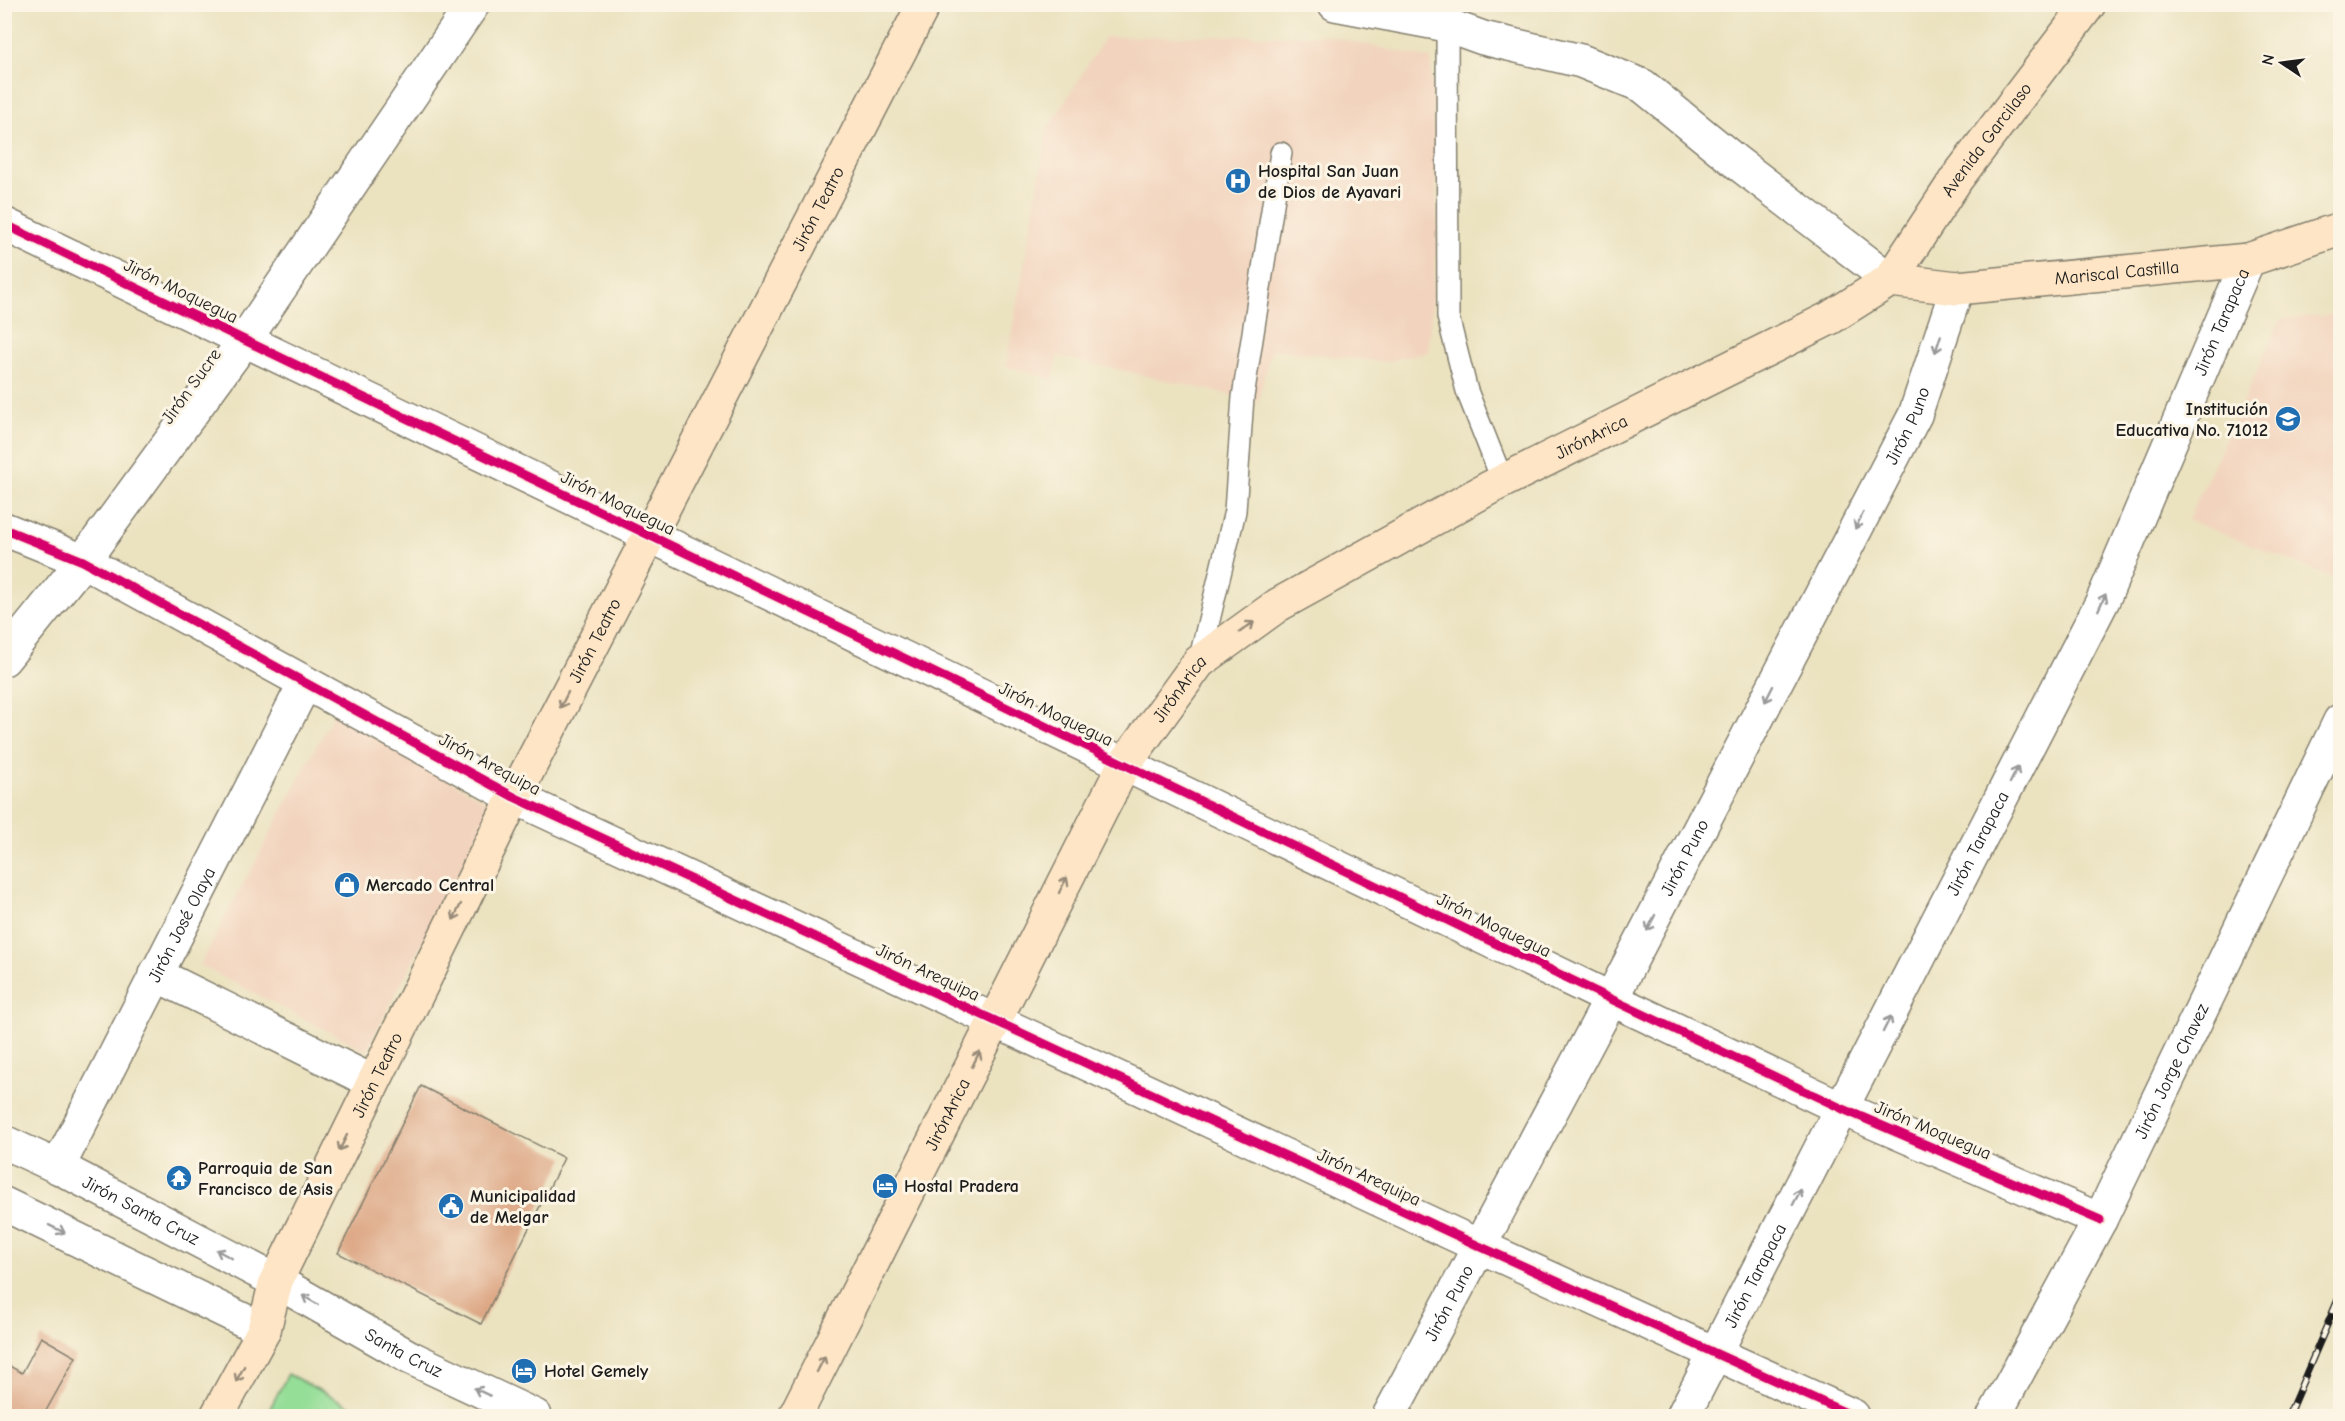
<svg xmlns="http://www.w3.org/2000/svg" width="2345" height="1421" font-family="'Comic Neue',sans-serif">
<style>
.built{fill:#f2d4be}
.green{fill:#95de98;stroke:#587d5a;stroke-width:1.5}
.building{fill:#dda785}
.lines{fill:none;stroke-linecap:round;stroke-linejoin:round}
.lane-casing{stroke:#847f6e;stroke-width:24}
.street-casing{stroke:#847f6e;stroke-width:36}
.secondary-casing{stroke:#847f6e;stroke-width:36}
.lane{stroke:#fff;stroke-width:21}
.street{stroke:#fff;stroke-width:33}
.secondary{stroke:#fde5c5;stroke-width:33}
.rail-casing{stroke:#1c1c1c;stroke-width:7}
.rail{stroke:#fcf5e5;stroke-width:4.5;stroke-dasharray:14;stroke-linecap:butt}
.cycleway-casing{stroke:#fcf5e5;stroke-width:13}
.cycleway{stroke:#d6006c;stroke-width:9}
.oneway{stroke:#999}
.oneway2{stroke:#988b79}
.labels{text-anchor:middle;stroke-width:6;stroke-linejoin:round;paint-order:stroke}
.street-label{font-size:18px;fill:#1c1c1c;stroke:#fcf5e5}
.poi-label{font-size:18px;font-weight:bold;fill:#1c1c1c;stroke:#fcf5e5;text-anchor:start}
</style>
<rect width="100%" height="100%" fill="#fcf5e5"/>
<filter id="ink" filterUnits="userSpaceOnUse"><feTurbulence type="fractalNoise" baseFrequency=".0167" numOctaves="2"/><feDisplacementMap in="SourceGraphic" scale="12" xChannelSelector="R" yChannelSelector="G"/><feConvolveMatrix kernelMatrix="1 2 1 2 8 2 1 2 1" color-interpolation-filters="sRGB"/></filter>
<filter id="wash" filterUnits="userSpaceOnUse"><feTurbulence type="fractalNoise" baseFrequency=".008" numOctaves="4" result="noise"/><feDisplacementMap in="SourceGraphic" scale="24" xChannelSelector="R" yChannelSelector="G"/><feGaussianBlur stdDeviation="1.35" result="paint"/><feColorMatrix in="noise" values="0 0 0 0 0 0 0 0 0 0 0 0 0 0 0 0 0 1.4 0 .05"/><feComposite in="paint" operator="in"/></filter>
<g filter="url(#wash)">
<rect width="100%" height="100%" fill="#ebe2c0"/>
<path class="built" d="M1324,35L1431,59L1438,232L1428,352L1385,362L1271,349L1258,401L1058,356L1053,379L1006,366L1048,129L1105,37Z
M2340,314V580L2188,520L2281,319Z
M334,713L494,806L366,1051L200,965Z"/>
<path class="green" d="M288,1374L369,1416H266Z"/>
<g id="blocks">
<path class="building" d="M421,1086L564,1158L481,1324L338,1253Z
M41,1337L76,1357L43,1416H4V1363L22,1373Z"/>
</g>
</g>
<g filter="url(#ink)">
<use href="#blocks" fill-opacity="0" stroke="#847f6e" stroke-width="1.5"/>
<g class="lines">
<g class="lane-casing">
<path id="lane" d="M1451,4L1447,25L1448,317L1467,391L1503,482
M1199,662L1235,511L1243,397L1281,153"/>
</g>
<g class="street-casing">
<g id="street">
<path d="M1335,4L1447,25L1483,38L1581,61L1643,86L1735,161L1890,280"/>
<path d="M4,224L1611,999L1843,1109L2100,1220"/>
<path d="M4,529L83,561L514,797L1479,1246L1853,1416"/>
<path d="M4,659L83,561L244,341L473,4"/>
<path d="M155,974L373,1082"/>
<path id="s1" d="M4,1142L58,1167L276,1281L409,1357L535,1416"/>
<path id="s2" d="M58,1167L305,683"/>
<path d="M4,1204L264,1330"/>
<path id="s3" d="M1389,1416L1611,999L1915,415L1957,288"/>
<path id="s4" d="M1683,1416L2103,600L2248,260"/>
<path id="s5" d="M1994,1416L2100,1220L2340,721"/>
</g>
</g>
<g class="secondary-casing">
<g id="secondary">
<path id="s6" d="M1890,280L1957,288L2248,260L2340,229"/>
<path id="s7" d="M217,1416L264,1330L276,1281L514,797L924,4"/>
<path id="s8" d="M795,1416L1124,765L1199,662L1278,605L1491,487L1830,318L1890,280L1957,178L2089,4"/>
</g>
</g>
<use href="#lane" class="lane"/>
<use href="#street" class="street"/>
<use href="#secondary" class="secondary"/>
<g class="rail-casing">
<path id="rail" d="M2288,1416L2340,1295"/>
</g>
<use href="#rail" class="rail"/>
<g class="cycleway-casing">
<path id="cycleway" d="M4,224L1611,999L1843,1109L2100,1220
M4,529L83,561L514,797L1479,1246L1853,1416"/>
</g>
<use href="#cycleway" class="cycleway"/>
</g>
<defs><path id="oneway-shaft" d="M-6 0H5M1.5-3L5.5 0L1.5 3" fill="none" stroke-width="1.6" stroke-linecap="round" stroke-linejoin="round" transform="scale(1.5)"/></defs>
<g class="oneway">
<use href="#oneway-shaft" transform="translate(1938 344) rotate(108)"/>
<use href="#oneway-shaft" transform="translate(1859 521) rotate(117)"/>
<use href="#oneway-shaft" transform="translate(2102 602) rotate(-65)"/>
<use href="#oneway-shaft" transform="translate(1769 694) rotate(117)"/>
<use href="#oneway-shaft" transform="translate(2014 775) rotate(-63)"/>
<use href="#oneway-shaft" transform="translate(1651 923) rotate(117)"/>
<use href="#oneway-shaft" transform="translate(1887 1024) rotate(-63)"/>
<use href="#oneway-shaft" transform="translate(1797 1197) rotate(-62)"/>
<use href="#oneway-shaft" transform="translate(57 1229) rotate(26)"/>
<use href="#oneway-shaft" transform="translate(224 1254) rotate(-152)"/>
<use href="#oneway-shaft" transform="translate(310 1300) rotate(-150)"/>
<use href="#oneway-shaft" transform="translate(482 1392) rotate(-155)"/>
</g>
<g class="oneway2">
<use href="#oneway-shaft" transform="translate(1247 627) rotate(-36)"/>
<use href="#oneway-shaft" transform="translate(564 700) rotate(117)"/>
<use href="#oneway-shaft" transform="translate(1063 885) rotate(-63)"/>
<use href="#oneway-shaft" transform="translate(457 912) rotate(116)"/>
<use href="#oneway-shaft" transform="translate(976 1059) rotate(-63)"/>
<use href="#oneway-shaft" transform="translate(343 1143) rotate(116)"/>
<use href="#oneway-shaft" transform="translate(821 1364) rotate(-63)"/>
<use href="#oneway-shaft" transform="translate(240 1374) rotate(118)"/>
</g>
</g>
<defs>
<g id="hospital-disc" transform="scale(1.35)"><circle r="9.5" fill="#1f6fb2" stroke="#fcf5e5"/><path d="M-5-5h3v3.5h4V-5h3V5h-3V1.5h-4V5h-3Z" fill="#fff"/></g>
<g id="school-disc" transform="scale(1.35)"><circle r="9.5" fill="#1f6fb2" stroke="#fcf5e5"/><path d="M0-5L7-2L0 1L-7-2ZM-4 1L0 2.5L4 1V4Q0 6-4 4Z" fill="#fff"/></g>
<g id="shop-disc" transform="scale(1.35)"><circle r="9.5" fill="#1f6fb2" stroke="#fcf5e5"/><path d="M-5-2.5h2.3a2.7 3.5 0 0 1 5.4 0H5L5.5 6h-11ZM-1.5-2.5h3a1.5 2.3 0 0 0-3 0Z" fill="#fff"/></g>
<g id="temple-disc" transform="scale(1.35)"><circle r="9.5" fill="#1f6fb2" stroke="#fcf5e5"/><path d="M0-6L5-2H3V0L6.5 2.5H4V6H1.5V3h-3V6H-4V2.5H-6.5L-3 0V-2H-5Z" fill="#fff"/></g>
<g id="hotel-disc" transform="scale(1.35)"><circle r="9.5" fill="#1f6fb2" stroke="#fcf5e5"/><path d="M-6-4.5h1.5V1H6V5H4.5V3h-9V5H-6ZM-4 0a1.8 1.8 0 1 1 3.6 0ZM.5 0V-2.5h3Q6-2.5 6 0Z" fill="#fff"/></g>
<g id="civic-disc" transform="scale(1.35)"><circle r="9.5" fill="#1f6fb2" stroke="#fcf5e5"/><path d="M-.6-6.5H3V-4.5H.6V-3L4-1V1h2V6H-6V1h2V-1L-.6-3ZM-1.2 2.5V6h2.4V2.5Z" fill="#fff"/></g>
</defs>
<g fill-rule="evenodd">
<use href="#hospital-disc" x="1238" y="181"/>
<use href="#school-disc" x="2288" y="419"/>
<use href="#shop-disc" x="347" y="885"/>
<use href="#temple-disc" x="179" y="1178"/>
<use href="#hotel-disc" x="885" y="1186"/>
<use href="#civic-disc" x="451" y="1206"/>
<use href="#hotel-disc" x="524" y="1371"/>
</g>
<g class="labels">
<g class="street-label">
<text dy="6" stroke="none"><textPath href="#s8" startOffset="1818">Avenida Garcilaso</textPath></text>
<text dy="6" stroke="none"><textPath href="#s7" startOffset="1350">Jirón Teatro</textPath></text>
<text dy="6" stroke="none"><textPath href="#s6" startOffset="228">Mariscal Castilla</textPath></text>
<text transform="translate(181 291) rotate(26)" y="6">Jirón Moquegua</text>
<text dy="6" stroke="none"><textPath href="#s4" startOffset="1220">Jirón Tarapaca</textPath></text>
<text transform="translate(191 386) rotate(-54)" y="6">Jirón Sucre</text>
<text dy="6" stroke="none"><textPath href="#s3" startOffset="1118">Jirón Puno</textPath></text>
<text dy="6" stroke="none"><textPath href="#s8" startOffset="1310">JirónArica</textPath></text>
<text transform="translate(618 503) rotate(26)" y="6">Jirón Moquegua</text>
<text dy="6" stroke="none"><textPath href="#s7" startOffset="864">Jirón Teatro</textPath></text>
<text dy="6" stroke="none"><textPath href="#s8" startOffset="824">JirónArica</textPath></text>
<text transform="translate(1056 714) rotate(26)" y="6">Jirón Moquegua</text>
<text transform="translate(490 764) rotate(28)" y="6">Jirón Arequipa</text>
<text dy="6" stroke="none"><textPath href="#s4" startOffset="644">Jirón Tarapaca</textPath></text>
<text dy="6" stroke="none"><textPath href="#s3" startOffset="632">Jirón Puno</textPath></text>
<text dy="6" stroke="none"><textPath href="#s2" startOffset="272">Jirón José Olaya</textPath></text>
<text transform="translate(1494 925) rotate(26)" y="6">Jirón Moquegua</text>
<text transform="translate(928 972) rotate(25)" y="6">Jirón Arequipa</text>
<text dy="6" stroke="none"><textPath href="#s5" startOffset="388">Jirón Jorge Chavez</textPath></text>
<text dy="6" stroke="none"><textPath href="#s7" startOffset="378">Jirón Teatro</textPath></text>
<text dy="6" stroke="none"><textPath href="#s8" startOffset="338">JirónArica</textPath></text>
<text transform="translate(1933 1130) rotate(23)" y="6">Jirón Moquegua</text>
<text transform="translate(1369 1177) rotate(25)" y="6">Jirón Arequipa</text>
<text dy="6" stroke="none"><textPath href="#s1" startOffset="153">Jirón Santa Cruz</textPath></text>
<text dy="6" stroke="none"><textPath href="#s4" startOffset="158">Jirón Tarapaca</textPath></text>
<text dy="6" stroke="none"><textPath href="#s3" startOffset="128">Jirón Puno</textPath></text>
<text dy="6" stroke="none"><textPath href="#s1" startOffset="452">Santa Cruz</textPath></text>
</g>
<g class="poi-label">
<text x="1258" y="177">Hospital San Juan<tspan x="1258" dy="21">de Dios de Ayavari</tspan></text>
<text x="2268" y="415" text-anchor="end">Institución<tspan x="2268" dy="21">Educativa No. 71012</tspan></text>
<text x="366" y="891">Mercado Central</text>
<text x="198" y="1174">Parroquia de San<tspan x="198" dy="21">Francisco de Asis</tspan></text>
<text x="904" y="1192">Hostal Pradera</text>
<text x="470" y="1202">Municipalidad<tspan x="470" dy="21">de Melgar</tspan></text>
<text x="544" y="1377">Hotel Gemely</text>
</g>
</g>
<rect width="2345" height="1421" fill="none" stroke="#fcf5e5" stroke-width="24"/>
<g transform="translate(2282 63) rotate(283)" stroke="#fcf5e5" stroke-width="4.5" paint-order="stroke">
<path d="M0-4.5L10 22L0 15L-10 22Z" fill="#1c1c1c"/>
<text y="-9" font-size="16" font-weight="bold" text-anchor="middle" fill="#1c1c1c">N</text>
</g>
</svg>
